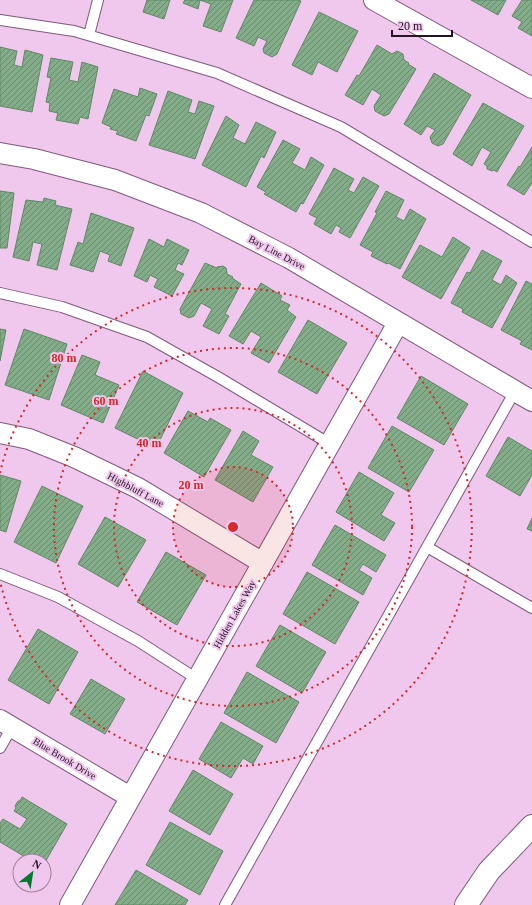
<svg xmlns="http://www.w3.org/2000/svg" width="532" height="905" font-family="'Times New Roman',serif">
<style>
.building{fill:url(#building-hatch);stroke:#608766}
.lines{fill:none;stroke-linecap:round;stroke-linejoin:round}
.service-casing{stroke:#7d5a7b;stroke-width:12}
.minor-casing{stroke:#7d5a7b;stroke-width:22}
.tertiary-casing{stroke:#7d5a7b;stroke-width:24}
.service{stroke:#fff;stroke-width:10}
.minor{stroke:#fff;stroke-width:20}
.tertiary{stroke:#fff;stroke-width:22}
.ring{fill:none;stroke:#d62828;stroke-width:2;stroke-dasharray:2 4}
.labels{text-anchor:middle;stroke-width:4;stroke-linejoin:round;paint-order:stroke}
.street-label{font-size:10px;fill:#211321;stroke:#f0c8ed}
.centre{fill:#d62828;stroke:#f0c8ed;stroke-width:2}
.ring-label{font-size:12px;text-anchor:middle;font-weight:bold;fill:#d62828;stroke:#f0c8ed;stroke-width:4;stroke-linejoin:round;paint-order:stroke}
</style>
<defs>
<pattern id="building-hatch" width="6" height="6" patternUnits="userSpaceOnUse"><rect width="6" height="6" fill="#83ac89"/><path d="M-1 1l2-2M0 6l6-6M5 7l2-2" fill="none" stroke="#6b8b70"/></pattern>
</defs>
<rect width="100%" height="100%" fill="#f0c8ed"/>
<path class="building" d="M147,0H170L164,19L143,12Z
M185,0H233L221,32L203,26L211,4L200,0L198,9L183,3Z
M254,0H297L301,1L277,54L272,57L264,53L263,49L267,41L258,37L254,46L236,38Z
M471,0H506L498,15Z
M522,0H532V36L518,28L522,22L512,16Z
M319,12L358,31L337,72L318,62L312,75L292,65Z
M377,45L392,54L397,51L403,54L404,60L409,63L408,64L416,69L389,114L384,116L375,111L374,106L381,95L372,89L363,105L345,95L357,75L359,76Z
M0,47L17,51L14,65L22,67L25,50L43,55L32,112L0,106Z
M51,58L73,62L69,80L78,82L82,62L98,67L88,119L80,117L78,124L56,120L58,113L49,111L50,103L46,102L51,78L47,77Z
M434,73L471,95L443,144L438,146L432,143L430,137L435,130L427,126L421,135L404,124Z
M140,88L157,94L149,116L146,115L136,141L116,134L118,131L110,129L111,127L102,123L114,89L138,97Z
M168,91L192,100L188,112L195,114L199,101L214,106L195,159L149,145Z
M483,103L524,126L497,172L494,170L492,171L487,169V166L484,164L491,152L482,147L472,166L453,154Z
M226,116L239,125L233,138L245,144L256,122L276,132L264,158L261,156L246,187L202,165Z
M283,140L300,149L292,163L305,170L311,157L324,165L303,204L301,203L296,212L264,194L266,192L257,187Z
M532,147V183L524,195L507,185L519,166L520,167Z
M334,168L354,179L348,190L354,193L363,177L379,186L350,238L339,232L341,228L336,225L331,234L314,224L317,218L309,214Z
M0,191L14,193L7,248H0Z
M386,191L404,200L396,217L404,221L410,209L426,219L400,269L388,263L387,264L371,256L373,252L360,245L377,213L375,212Z
M44,198L56,201L55,205L72,209L57,270L37,265L42,244L33,242L29,261L13,257L26,200L43,202Z
M91,213L134,228L121,266L108,261L110,255L100,251L93,272L70,265L78,242L83,244Z
M453,237L470,248L441,299L402,277L420,245L442,257Z
M149,239L164,247L167,239L189,250L182,265L178,263L175,270L184,274L172,296L154,287L158,279L150,275L147,282L134,276Z
M482,250L502,261L492,280L501,285L506,275L517,283L492,328L462,312L463,309L451,303L467,272L470,273Z
M205,263L217,268V267L223,266L226,268L227,273V274L233,277L232,278L241,284L225,314L229,316L219,334L203,326L212,309L201,303L194,316L189,318L181,314L180,309Z
M526,281L532,284V350L520,344L522,341L501,330Z
M261,283L282,296L280,300L290,305L287,310L296,317L269,363L251,353L261,337L251,331L243,344L229,336Z
M308,320L347,343L317,394L278,372Z
M0,329L6,330L0,361Z
M24,329L67,344L49,400L5,385Z
M82,355L100,362L95,375L119,385L103,423L61,405Z
M143,371L183,393L156,448L115,428Z
M421,376L468,404L444,445L397,418Z
M188,411L208,422L210,418L231,430L204,477L164,453Z
M392,426L434,450L409,492L368,468Z
M243,431L259,441L251,455L273,467L253,502L215,480Z
M508,437L532,451V475L520,496L486,476Z
M359,472L394,493L381,515L395,523L384,541L336,512Z
M0,475L21,481L6,532L0,530Z
M42,486L83,506L56,563L14,542Z
M105,517L146,540L118,587L78,564Z
M532,518V531L527,529Z
M335,525L386,555L376,572L363,564L359,570L372,578L363,595L312,565Z
M166,552L206,575L177,625L137,602Z
M307,572L359,602L335,644L283,614Z
M280,625L326,652L302,693L256,666Z
M38,629L78,652L49,704L8,680Z
M247,672L299,702L276,743L224,713Z
M91,679L125,699L105,734L70,714Z
M221,722L263,746L253,764L243,758L231,778L199,759Z
M193,770L233,794L210,835L169,811Z
M22,797L67,824L44,864V861H32L0,842V823L3,819L20,829L27,819L14,811L16,808L15,806L18,801H20Z
M170,822L223,851L200,895L146,865Z
M136,870L188,900L185,905H115Z"/>
<g class="lines">
<g class="service-casing">
<path id="service" d="M0,20L74,31L217,73L341,127L532,242
M89,35L98,0
M0,293L62,307L147,337L218,377L330,444
M427,547L532,608
M0,574L58,597L138,641L197,679
M0,748L12,727
M225,905L515,391"/>
</g>
<g class="minor-casing">
<path id="minor" d="M374,0L532,88
M0,153L34,159L115,180L201,213L289,258L532,401
M0,433L29,439L74,457L138,488L263,563
M0,720L130,797
M70,905L398,323"/>
</g>
<g class="tertiary-casing">
<path id="tertiary" d="M466,905L489,871L532,826"/>
</g>
<use href="#service" class="service"/>
<use href="#minor" class="minor"/>
<use href="#tertiary" class="tertiary"/>
</g>
<circle cx="233" cy="527" r="60" fill="#d62828" fill-opacity=".12"/>
<g class="ring">
<circle cx="233" cy="527" r="60"/>
<circle cx="233" cy="527" r="119"/>
<circle cx="233" cy="527" r="179"/>
<path d="M0 473A239 239 0 1 1 0 581"/>
</g>
<g class="labels">
<g class="street-label">
<text transform="translate(277 252) rotate(28)" y="4">Bay Line Drive</text>
<text transform="translate(136 489) rotate(28)" y="4">Highbluff Lane</text>
<text transform="translate(234 614) rotate(-61)" y="4">Hidden Lakes Way</text>
<text transform="translate(65 758) rotate(31)" y="4">Blue Brook Drive</text>
</g>
</g>
<circle cx="233" cy="527" r="6" class="centre"/>
<g class="ring-label">
<text x="64" y="362">80 m</text>
<text x="106" y="405">60 m</text>
<text x="149" y="447">40 m</text>
<text x="191" y="489">20 m</text>
</g>
<g transform="translate(32 873) rotate(30)"><circle r="19" fill="#f0c8ed" stroke="#9d809b"/>
<path d="M0-3L7 15L0 10L-7 15Z" fill="#017930"/>
<text y="-6" font-size="11" font-weight="bold" text-anchor="middle" fill="#211321">N</text>
</g>
<path d="M392 30v6h60v-6" fill="none" stroke="#211321" stroke-width="2"/>
<text x="398" y="30" font-size="12" fill="#211321" stroke="#f0c8ed" stroke-width="3" paint-order="stroke">20 m</text>
</svg>
